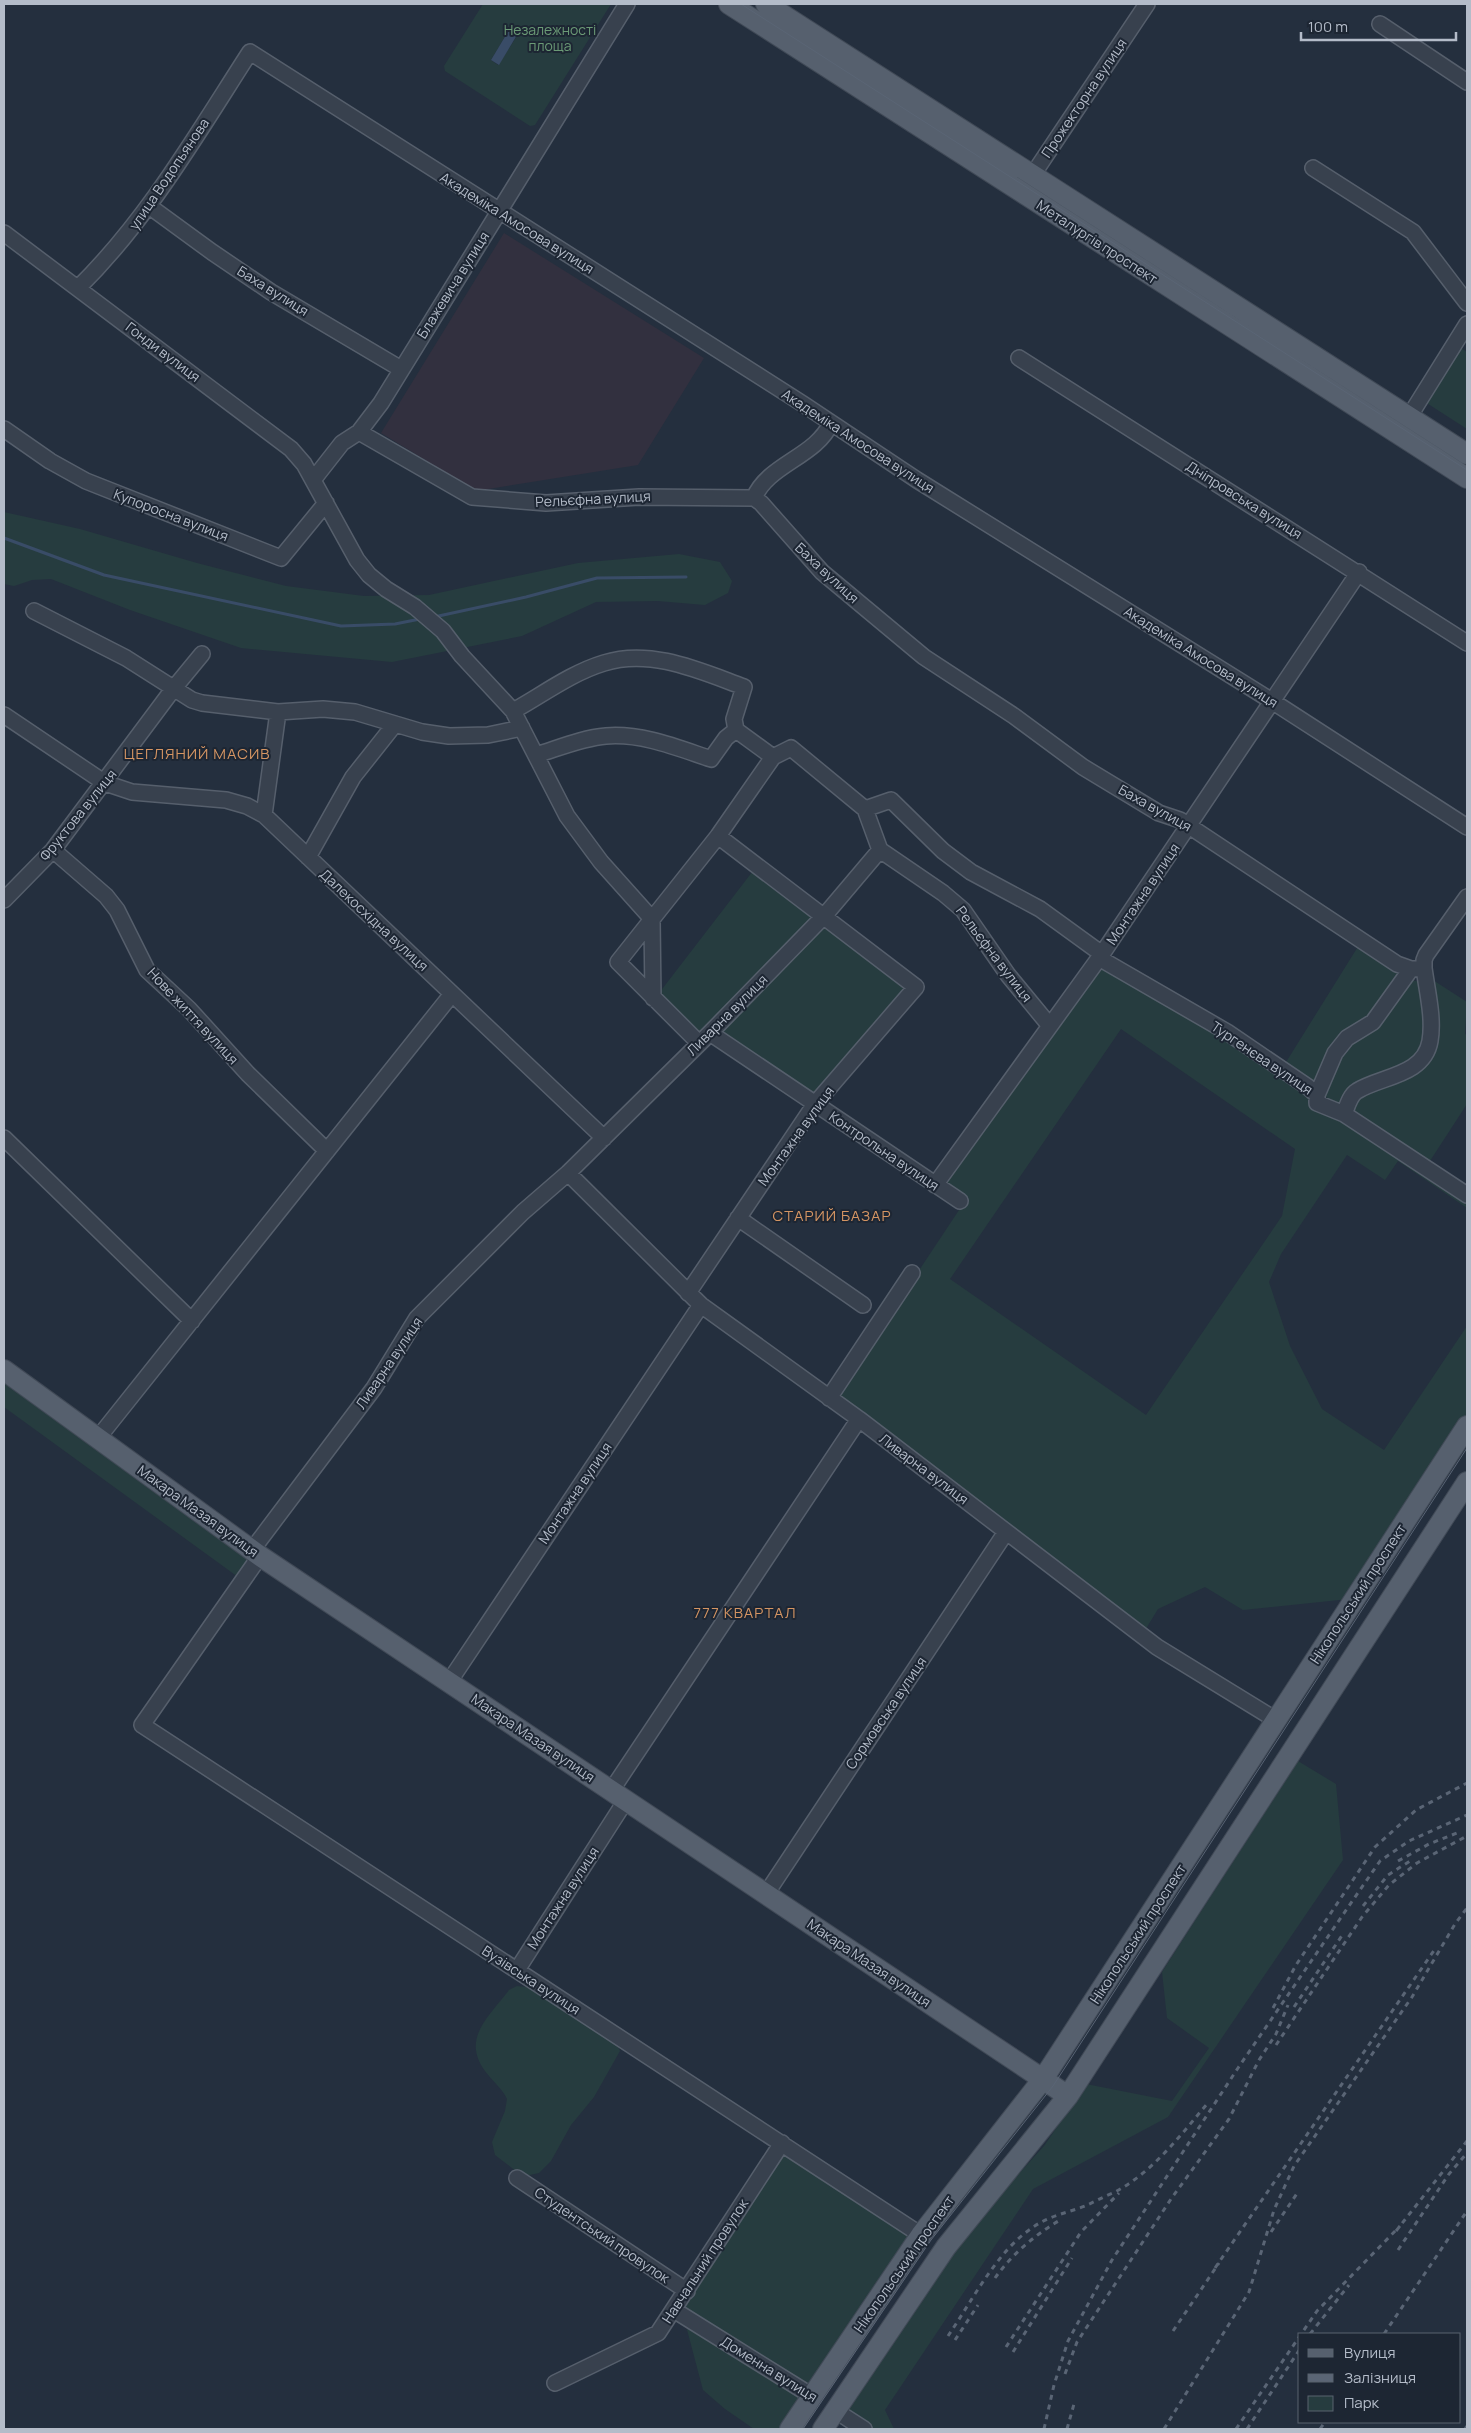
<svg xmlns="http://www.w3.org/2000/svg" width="1471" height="2433" font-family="Manrope,sans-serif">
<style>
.medical{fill:#32303f}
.green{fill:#263c3f;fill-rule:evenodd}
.water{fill:#394c67}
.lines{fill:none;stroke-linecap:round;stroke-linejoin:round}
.stream{stroke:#394c67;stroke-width:3}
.minor-casing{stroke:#565f6c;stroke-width:18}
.major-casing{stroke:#414a57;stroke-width:22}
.minor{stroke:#38414e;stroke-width:15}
.major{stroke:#56606e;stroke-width:20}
.tram{stroke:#5a6575;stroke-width:1}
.rail{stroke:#5a6575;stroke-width:3;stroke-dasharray:5 5;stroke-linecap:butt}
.labels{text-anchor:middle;stroke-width:4;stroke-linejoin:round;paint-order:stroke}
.park-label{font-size:14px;fill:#6b9a76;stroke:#1d2633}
.street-label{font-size:14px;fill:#b4bcc9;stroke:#1d2633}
.neighbourhood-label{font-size:15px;letter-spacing:1px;fill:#d59563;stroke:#1d2633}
</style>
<rect width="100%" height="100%" fill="#242f3e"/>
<path class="medical" d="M504,233L704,358L638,465L476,491L381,433Z"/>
<path class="green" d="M483,4H611L535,125L530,126L445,71L444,66ZM509,30L517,36L498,65L491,60Z
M1456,345L1467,352V429L1422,400Z
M4,512L80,529L197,563L286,586L364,596L429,595L578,563L679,554L720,562L732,581L728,593L705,605L658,601L596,602L522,636L392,662L241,648L130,610L51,579L32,580L14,586L4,584Z
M756,867L821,916L699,1040L656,997Z
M825,919L913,988L815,1101L713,1033Z
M1359,945L1415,981L1436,982L1467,1002L1465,1034L1467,1035V1104L1428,1164L1346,1111L1283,1067Z
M1100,964L1222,1036L1467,1200V1208L1398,1161L1385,1180L1347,1155L1281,1254L1269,1282L1290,1346L1322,1409L1384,1450L1467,1326V1418L1349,1599L1243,1610L1205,1587L1158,1609L1144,1632L835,1397L965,1201L941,1184ZM1121,1029L1295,1149L1282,1216L1146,1415L950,1279Z
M4,1374L253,1555L238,1577L4,1407Z
M1298,1761L1336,1784L1343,1860L1168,2117L1033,2189L885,2410L894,2429H874L842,2409L948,2251L1044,2146L1086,2084L1172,2101L1209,2048L1167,2018L1162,1972Z
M517,1986L526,1987L540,1994L586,2026L616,2042L620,2051L594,2097L571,2125L551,2161L539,2173L525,2176L520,2174L495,2155L492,2142L505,2111L507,2099C502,2088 492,2081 485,2071C461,2038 489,2017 509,1990Z
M783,2149L915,2236L783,2429H754L725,2409L703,2390L681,2307Z"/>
<path class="water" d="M509,30L517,35L499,65L491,60Z"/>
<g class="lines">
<path class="stream" d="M4,538L104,575L341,626L395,624L420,619
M434,617L526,597L597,578L686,577"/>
<g class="minor-casing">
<path id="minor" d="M1380,24L1467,82
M1313,168L1413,232L1467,303
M1032,176L1147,4
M149,206L212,252L271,292L401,369
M4,233L291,449L304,464L357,560L369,575L386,589L415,607L443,631L462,656L513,711L567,816L601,862L652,919
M78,288C148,219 197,134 250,52L803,404L917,480L1272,701L1467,827
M1019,358L1467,643
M1409,417L1467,324
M4,429L50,461L86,481L281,558L326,503
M359,432L472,497L546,503L639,497L754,498
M313,480L342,443L359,432L381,403L627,4
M754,498L761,503L822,572L924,657L1014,716L1083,767L1159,813L1180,820L1397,964L1411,969L1424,968C1427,991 1434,1018 1430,1041C1424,1076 1381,1076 1357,1091C1350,1095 1347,1107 1344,1114
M754,498C768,464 816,457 831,423
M34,611L126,658L192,700L202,703L278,712L323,709L355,712L422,732L449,736L488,735L522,728
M513,711C542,695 571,673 604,663C651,648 700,671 744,687L734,719L736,730L773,757
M4,715L105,783L132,792L226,800L247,806L264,815L604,1138
M536,755C559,748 582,738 606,736C642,733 678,748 711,759L726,738L736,730
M865,809L891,800L943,851L971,872L1040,909L1102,954
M264,815L278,712
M53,850L106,896L117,910L147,970L189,1009L248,1074L327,1151
M308,857L353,777L395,724
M4,900L53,850L174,688L202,654
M652,919L653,998
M1099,958L1227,1032L1308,1087L1317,1095V1103L1344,1114L1467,1195
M1424,968V960L1426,955L1467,897
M710,1033L960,1201
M699,1043L618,962L718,836L773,757L791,748L865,809L880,850L943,893L963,910L1008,975L1050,1026
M1317,1095L1335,1053L1347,1038L1373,1022L1411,969
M4,1138L192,1321
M568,1173L701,1305L859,1419L1157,1647L1276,1720
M935,1185L1102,954L1359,572
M738,1218L863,1305
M688,1293L815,1104L916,987L718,836
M829,1398L912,1273
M98,1438L452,994
M252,1550L374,1388L417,1318L523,1212L568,1173L710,1033L825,915L880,850
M260,1556L142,1725L921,2235
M449,1682L701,1305
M611,1791L859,1419
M766,1894L1006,1532
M517,1970L626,1800
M517,2178L687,2291
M674,2310L812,2396
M555,2383L658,2333L782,2143
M836,2411L864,2429"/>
</g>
<g class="major-casing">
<path id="major" d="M729,4L1467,478
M766,4L1467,454
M4,1370L260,1556L1068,2096
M790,2429L921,2235L1043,2079L1467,1426
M823,2429L946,2247L1068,2096L1467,1482"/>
</g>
<use href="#minor" class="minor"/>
<use href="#major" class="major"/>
<path class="tram" d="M741,4L1467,470
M803,2429L931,2240L1053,2086L1467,1448"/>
<path class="rail" d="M1398,1861L1429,1844L1457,1833
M1363,1906L1388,1875L1410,1861
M1294,2007L1343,1934
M1273,2008L1296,1965L1375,1847L1416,1810L1467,1783
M1276,2045L1362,1917L1389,1885L1417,1863L1467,1836
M1396,2231L1467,2141
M1271,2232L1298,2192
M1398,2250L1449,2174L1467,2153
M1215,2268L1435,1949
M995,2278C1012,2254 1037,2233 1062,2219
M1173,2331L1219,2263
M1310,2334L1349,2285
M1384,2334L1467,2211
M948,2336C972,2301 997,2251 1032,2228C1048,2216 1067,2213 1085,2206C1094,2202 1103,2197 1113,2193C1152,2173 1179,2137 1207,2104
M955,2340L978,2305
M1006,2347L1081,2232L1119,2193
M1013,2352L1072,2258
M1065,2374L1077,2342L1171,2199L1229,2119L1259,2060L1276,2034L1288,2005
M1044,2429L1054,2385L1068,2341L1112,2260L1238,2068L1353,1900L1380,1861L1409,1841L1467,1815
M1067,2429L1074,2404
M1164,2429L1249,2292L1274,2210L1294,2166L1412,1997L1455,1924L1467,1908
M1236,2429L1317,2311L1400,2226
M1247,2429L1300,2349
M1320,2429L1325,2422
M1465,2429L1467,2426"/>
</g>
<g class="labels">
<g class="park-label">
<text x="550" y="35">Незалежності<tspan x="550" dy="16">площа</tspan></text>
</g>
<g class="street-label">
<text transform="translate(1084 98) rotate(-56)" y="5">Прожекторна вулиця</text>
<text transform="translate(169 174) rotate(-56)" y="5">улица Водопьянова</text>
<text transform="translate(517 223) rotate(32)" y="5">Академіка Амосова вулиця</text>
<text transform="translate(1097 242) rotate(33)" y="5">Металургів проспект</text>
<text transform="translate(453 285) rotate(-58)" y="5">Блажевича вулиця</text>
<text transform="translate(273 291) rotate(32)" y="5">Баха вулиця</text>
<text transform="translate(163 352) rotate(37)" y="5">Гонди вулиця</text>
<text transform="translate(858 441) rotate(33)" y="5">Академіка Амосова вулиця</text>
<text transform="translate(593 499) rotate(-3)" y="5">Рельєфна вулиця</text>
<text transform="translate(1244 500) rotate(32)" y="5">Дніпровська вулиця</text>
<text transform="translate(171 515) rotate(21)" y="5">Купоросна вулиця</text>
<text transform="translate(827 573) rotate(43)" y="5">Баха вулиця</text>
<text transform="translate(1201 657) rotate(32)" y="5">Академіка Амосова вулиця</text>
<text transform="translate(1155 808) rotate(29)" y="5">Баха вулиця</text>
<text transform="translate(78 815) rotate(-51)" y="5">Фруктова вулиця</text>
<text transform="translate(1143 894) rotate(-56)" y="5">Монтажна вулиця</text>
<text transform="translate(374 920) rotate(43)" y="5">Далекосхідна вулиця</text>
<text transform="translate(994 954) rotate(53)" y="5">Рельєфна вулиця</text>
<text transform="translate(727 1015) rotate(-45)" y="5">Ливарна вулиця</text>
<text transform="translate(193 1016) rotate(47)" y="5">Нове життя вулиця</text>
<text transform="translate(1262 1058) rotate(34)" y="5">Тургенєва вулиця</text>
<text transform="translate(796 1136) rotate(-54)" y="5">Монтажна вулиця</text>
<text transform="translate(884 1151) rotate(34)" y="5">Контрольна вулиця</text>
<text transform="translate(389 1363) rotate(-56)" y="5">Ливарна вулиця</text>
<text transform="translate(924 1469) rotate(37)" y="5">Ливарна вулиця</text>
<text transform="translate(575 1493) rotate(-56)" y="5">Монтажна вулиця</text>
<text transform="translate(198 1511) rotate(36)" y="5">Макара Мазая вулиця</text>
<text transform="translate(1358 1594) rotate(-57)" y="5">Нікопольський проспект</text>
<text transform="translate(886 1713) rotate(-56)" y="5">Сормовська вулиця</text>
<text transform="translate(533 1738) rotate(34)" y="5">Макара Мазая вулиця</text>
<text transform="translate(563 1898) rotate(-57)" y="5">Монтажна вулиця</text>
<text transform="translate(1138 1934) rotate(-57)" y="5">Нікопольський проспект</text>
<text transform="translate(869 1963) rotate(34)" y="5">Макара Мазая вулиця</text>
<text transform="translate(531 1980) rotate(33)" y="5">Вузівська вулиця</text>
<text transform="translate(602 2235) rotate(34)" y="5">Студентський провулок</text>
<text transform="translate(705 2261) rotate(-57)" y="5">Навчальний провулок</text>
<text transform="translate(904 2264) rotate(-55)" y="5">Нікопольський проспект</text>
<text transform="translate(769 2369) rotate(32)" y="5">Доменна вулиця</text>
</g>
<g class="neighbourhood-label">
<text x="197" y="759">ЦЕГЛЯНИЙ МАСИВ</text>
<text x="832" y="1221">СТАРИЙ БАЗАР</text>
<text x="745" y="1618">777 КВАРТАЛ</text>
</g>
</g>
<rect width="1471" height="2433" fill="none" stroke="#b4bcc9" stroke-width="10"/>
<rect x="1298" y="2333" width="162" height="90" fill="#1d2633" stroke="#59626f"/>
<rect x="1308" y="2349" width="25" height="8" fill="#56606e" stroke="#59626f"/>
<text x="1344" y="2358" font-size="15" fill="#b4bcc9">Вулиця</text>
<rect x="1308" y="2374" width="25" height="8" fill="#5a6575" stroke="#59626f"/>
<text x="1344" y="2383" font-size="15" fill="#b4bcc9">Залізниця</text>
<rect x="1308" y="2396" width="25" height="15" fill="#263c3f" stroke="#59626f"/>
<text x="1344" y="2408" font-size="15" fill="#b4bcc9">Парк</text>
<path d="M1301 32v8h155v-8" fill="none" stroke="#b4bcc9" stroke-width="2.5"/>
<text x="1308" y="32" font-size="15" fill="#b4bcc9" stroke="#1d2633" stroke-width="4" paint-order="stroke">100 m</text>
</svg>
